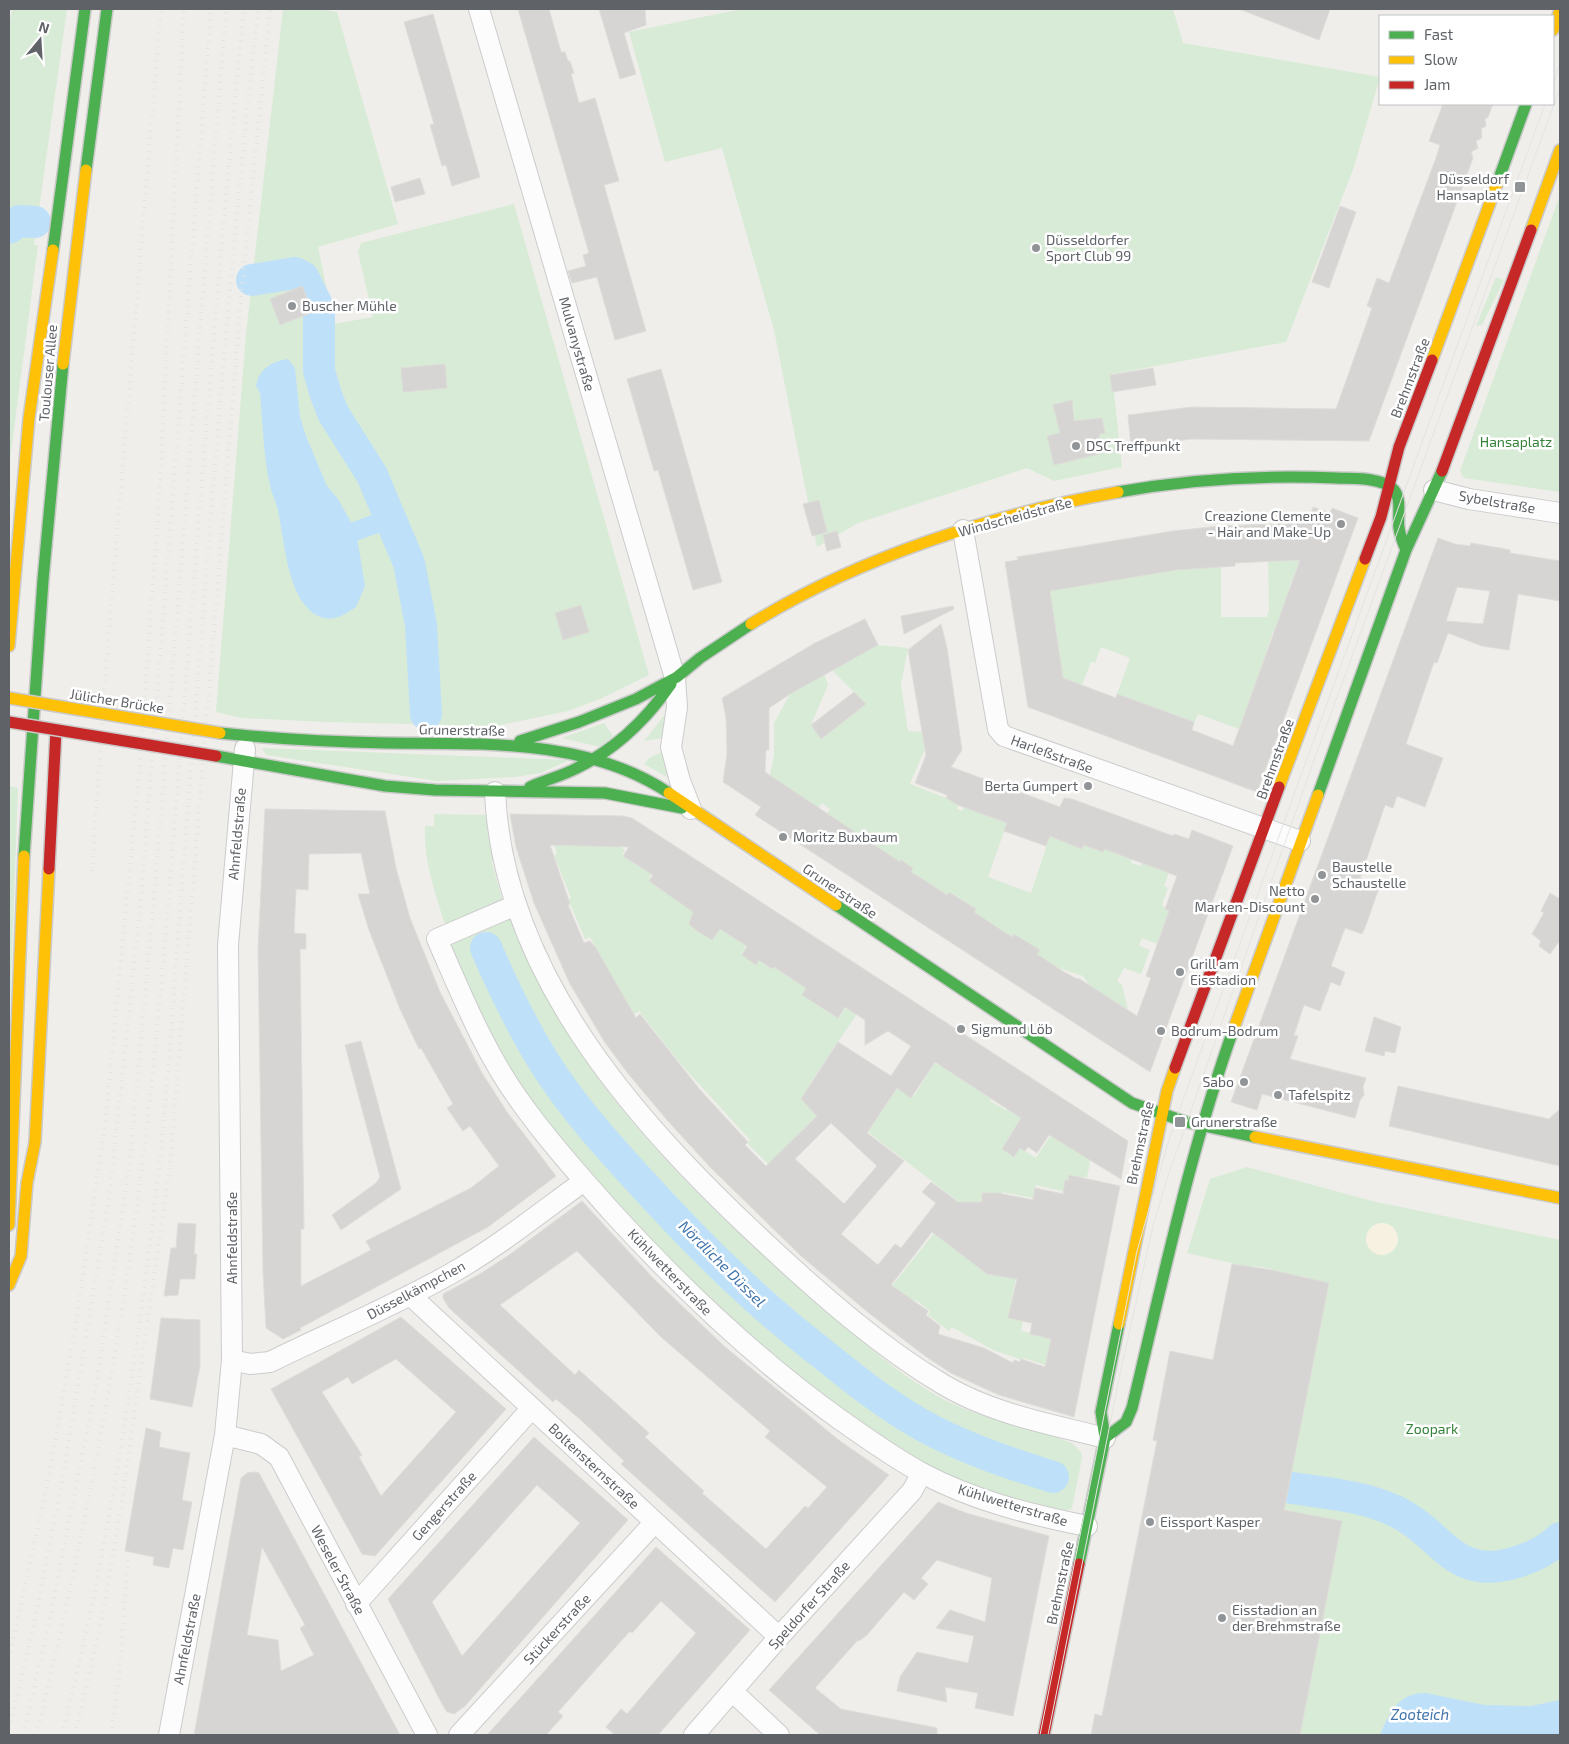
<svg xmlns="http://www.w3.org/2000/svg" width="1569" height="1744" font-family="'Exo 2',sans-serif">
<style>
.green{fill:#d8ebd6}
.sand{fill:#f6f1e1}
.water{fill:#bfe0f9}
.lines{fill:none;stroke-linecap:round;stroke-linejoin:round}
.canal{stroke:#bfe0f9;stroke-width:19}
.river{stroke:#bfe0f9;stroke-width:32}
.building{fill:#d6d5d3;stroke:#deddd9;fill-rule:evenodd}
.street-casing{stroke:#cbcccc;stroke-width:22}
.fast-casing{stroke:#cacacb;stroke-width:14}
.slow-casing{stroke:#cacacb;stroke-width:14}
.jam-casing{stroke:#cacacb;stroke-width:14}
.street{stroke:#fdfcfc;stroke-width:20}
.fast{stroke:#4caf50;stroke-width:11}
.slow{stroke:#ffc107;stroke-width:11}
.jam{stroke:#c62828;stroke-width:11}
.tram{stroke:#e4e4e4;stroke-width:1}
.rail{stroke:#e4e4e4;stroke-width:4;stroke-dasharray:1 6;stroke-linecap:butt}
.slow-bridge-casing{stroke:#cacacb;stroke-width:14;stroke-linecap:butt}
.jam-bridge-casing{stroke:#cacacb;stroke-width:14;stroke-linecap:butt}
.slow-bridge{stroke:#ffc107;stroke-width:11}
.jam-bridge{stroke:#c62828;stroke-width:11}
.poi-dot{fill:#919496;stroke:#fff;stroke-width:2}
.labels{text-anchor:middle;stroke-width:5;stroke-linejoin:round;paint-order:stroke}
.poi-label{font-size:14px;fill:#5f6368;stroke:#fff;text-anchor:start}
.street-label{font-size:14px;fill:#5f6368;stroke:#fff}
.park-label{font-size:14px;fill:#348238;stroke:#fff}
.water-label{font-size:15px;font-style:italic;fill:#4174aa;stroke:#fff}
</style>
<rect width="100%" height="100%" fill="#efeeea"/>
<path class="green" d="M12,9H67L34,245H38L9,468V28Z
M283,9H320L337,12L398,224L318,247L334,324L373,317L358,252L361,243L514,204L649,675L600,699L568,711L496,726L326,722L241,718L216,712L246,334Z
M742,9H1173L1183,43L1380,77L1354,167L1286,342L1112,374L1122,467L1054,481L1027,468L858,523L817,547L774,330L722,148L665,162L629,32Z
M1560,195V492L1464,478L1460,471Z
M1496,277L1504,280L1482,325L1476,326Z
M1302,554L1289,588L1295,590L1285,601L1276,632H1273L1266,652L1271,654L1239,729L1198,714L1195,722L1117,694L1130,658L1101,647L1095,663L1091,662L1082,685L1063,678L1049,588H1068L1176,570L1221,566V617H1267L1269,610L1268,561Z
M878,645L908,648L901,685L908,731L922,732L923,739L928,738V742L910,784L959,803L957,809L962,811L964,807L1007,823L988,877L1031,893L1052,830L1082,849L1085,842L1094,845L1093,849L1103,852L1104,849L1132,859L1131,863L1141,866L1142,863L1170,870L1164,886L1168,888L1162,905L1169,911L1157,944L1142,938L1139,946L1150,950L1141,974L1124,968L1117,981L1122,985L1128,1010L1090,986L1083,976L1059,968L1037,954L1039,950L1014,934L1011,937L974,913L976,909L950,892L947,895L911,872L913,868L901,860L900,862L872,844L850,840L855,832L827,814L830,809L822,803L818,808L770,775L774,755V723L790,694L824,674L828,685L811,725L821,739L866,704L832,670Z
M667,712L663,738L644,741Z
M604,723L613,736L600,747L562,738Z
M262,748L569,760L541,773L515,777L437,781L266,755Z
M664,751L669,778L644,764L649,758Z
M9,786L18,788L9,1038Z
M434,814L486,815L494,854L492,863L502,899L447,924L444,922C435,891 423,859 425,826H434Z
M554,844H616L625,850L622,855L644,868H655L649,878L721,926L746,945L742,953L757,962L762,956L810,980L803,992L840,1016L848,1004L859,1011L809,1085L831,1102L768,1164L747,1143L750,1140L679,1062L639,1011L633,1015L590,937L585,939L568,899L571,898L554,855L557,854Z
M505,917L511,920C526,953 541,988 560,1020C625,1130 719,1218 815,1300C857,1337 901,1378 951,1403C990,1421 1032,1428 1072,1443L1081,1452L1082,1458L1072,1508L1064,1512L984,1491L925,1467L819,1397L708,1301L549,1131L492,1042L449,942Z
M943,1061L993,1096L990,1101L1006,1110L1009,1107L1023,1117L1003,1148L1015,1155L1020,1148L1036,1158L1051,1135L1091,1158L1087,1177L1068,1180L1066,1192L1036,1185L1033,1198L1002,1192L1000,1202H959L868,1132L899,1086L914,1096L935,1063L940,1066Z
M1247,1167L1372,1201L1560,1240V1735H1300L1342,1521L1284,1510L1329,1283L1308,1279V1277L1272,1272V1269L1255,1266L1254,1268L1187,1253L1210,1179Z
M935,1232L1017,1274L1011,1302L1026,1306L1021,1331L1053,1338L1049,1366L1023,1358L1022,1360L993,1350L952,1327L949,1331L928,1315L930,1311L916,1300L913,1303L892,1286Z"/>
<path class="sand" d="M1366 1239a16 16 0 1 1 32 0a16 16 0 1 1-32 0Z"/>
<path class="water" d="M288,359L295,368L300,417L306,436L327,486L338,499L356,531L365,586L356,607C347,613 336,621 324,618C286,608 285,537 277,507C275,499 271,492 270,485C263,455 263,424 260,393L256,386C259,369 272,361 288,359Z
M1426,1693L1484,1705L1531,1706L1560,1700V1735H1380C1389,1713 1399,1692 1426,1693Z"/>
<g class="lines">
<path class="canal" d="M356,531L389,519"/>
<path class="river" d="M9,228L19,221L35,222
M252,280L295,273L303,277L319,309V371L326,395L333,413L372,475L409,563L421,625L426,714
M486,948C503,987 521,1025 544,1062C571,1105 605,1143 639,1180C695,1242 753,1300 819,1351C855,1380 892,1410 933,1431C972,1451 1012,1464 1053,1477
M1292,1488C1326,1493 1363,1496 1395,1511C1444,1534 1452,1582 1517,1562C1533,1557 1548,1550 1560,1538"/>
</g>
<path class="building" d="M518,9H549L561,52H565L568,61H570L574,73L571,74L579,103L595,98L619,181L604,185L646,331L615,340L597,277L572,283L568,271L586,266L583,255L589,253Z
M599,9H645L646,25L624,33L636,74L620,79Z
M1239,9H1330L1319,40Z
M433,14L480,177L452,186L446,165L442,166L430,125L434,124L404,22Z
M1443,104H1493L1488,117L1485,119L1486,126L1481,129L1482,138L1476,141L1478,148L1471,152L1473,158L1369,441L1192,439L1131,446L1128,415L1192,407L1336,409L1372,308L1367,306L1377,278L1389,283L1436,158L1440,145L1429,141Z
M420,178L425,194L395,202L391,187Z
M1340,206L1356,212L1329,288L1312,282Z
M302,286L313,312L280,325L270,299Z
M445,364L447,388L403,392L401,368Z
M1153,368L1156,385L1112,392L1110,375Z
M661,369L722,582L693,590L658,470L654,471L627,379Z
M1072,400L1074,421L1102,418L1105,433L1099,434L1103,453L1054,465L1047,436L1060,433L1053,405Z
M819,500L827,532L812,536L803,504Z
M1313,507L1330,513L1332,508L1358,518L1257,792L1028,707L1005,562L1018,560L1017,557L1173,531L1219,526L1307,523ZM1300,560L1233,746L1192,730L1194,722L1117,694L1116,698L1063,678L1050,591L1176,570L1235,566V563Z
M837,531L841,547L827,551L823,535Z
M1438,538L1455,544L1470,546L1471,543L1500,548L1510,550V553L1560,561V601L1518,594L1509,650L1482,646L1448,633L1437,663L1434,662L1406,744L1443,758L1425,807L1397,796L1393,808L1385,805L1360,878L1380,885L1366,925L1362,934L1345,928L1331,966L1345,972L1340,986L1331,982L1320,1011L1304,1005L1294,1035L1298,1036L1290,1059L1366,1078L1363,1087L1364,1095L1360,1100L1355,1118L1262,1094L1257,1110L1231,1102ZM1457,587L1490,591L1483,624L1446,621Z
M581,605L589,632L563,640L555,613Z
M953,606L954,609L904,634L901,616Z
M865,619L878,645L790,694L769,708V750H766L765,772L900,862L901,860L913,868L911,872L930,884L947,895L949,892L976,909L974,912L995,926L1012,937L1014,934L1040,950L1037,954L1064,972L1077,979L1078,978L1137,1016L1151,978L1146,976L1169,911L1165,909L1177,876L1104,849L1103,852L1084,845L1082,849L1050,836L1046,846L1004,831L1007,823L958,805L946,798L947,795L915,783L926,755L908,650L941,624L947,648L962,750L951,767L1060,807L1064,798L1072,799L1173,836L1174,834L1189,839L1192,830L1233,846L1150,1072L755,815L761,807L723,782L727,753L726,717L722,698L815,643Z
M854,692L866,704L821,739L811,725Z
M265,809L385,811L396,868L410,918L440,992L482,1073L507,1112L556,1176L488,1227L300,1328L301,1330L283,1339L266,1328L263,1271L258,948ZM361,853L370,894H358L369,930L400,1009L419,1049L421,1048L453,1104L447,1108L463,1131L470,1126L499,1166L471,1188L366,1241L371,1250L301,1286V1229H304L300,949H306V934L294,933L296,889L308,890L309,854Z
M510,814L623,816L632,818L1128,1141L1121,1179L1049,1135L1037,1153L1028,1147L1025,1151L1020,1148L1014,1157L1002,1149L1021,1118L935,1062L911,1098L897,1088L867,1133L904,1161L841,1234L878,1265L895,1244L901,1248L936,1203L922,1192L931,1182L958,1202H982V1193H998L1033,1200L1035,1188L1063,1194L1065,1180L1068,1181L1069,1175L1120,1186L1074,1417L999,1395L951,1373L925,1356L870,1314L801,1256L711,1168L667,1120L626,1071L604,1041L570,984L534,903L516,847ZM550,845L629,847L623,856L653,875L649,881L693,912L689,924L697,931L712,940L720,929L747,946L742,955L756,965L759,960L772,969L774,967L806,988L802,995L838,1018L845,1007L865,1020V1045L888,1031L911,1046L891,1076L838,1042L801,1099L817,1116L766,1166L745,1145L748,1142L701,1091L640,1014L636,1018L596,948L590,941L584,943L568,905L570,904ZM831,1123L877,1166L844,1204L795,1159ZM932,1232L987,1274L1017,1279L1008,1318L1032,1323L1030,1334L1051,1339L1045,1367L1021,1359L1020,1362L1014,1360L1013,1363L984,1348L938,1334L940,1326L926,1315L928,1311L891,1285Z
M1550,893L1560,899V940L1550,954L1539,946L1541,941L1532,934L1544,913L1541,911Z
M1374,1017L1401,1027L1395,1053L1385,1051L1384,1056L1365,1051Z
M361,1041L401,1189L341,1230L332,1215L376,1183L380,1177L345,1045Z
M1398,1086L1549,1119L1560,1109V1166L1389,1126Z
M582,1201L654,1279L724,1346L840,1441L889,1475L775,1602L621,1464L624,1461L581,1420L556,1399L553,1402L449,1308L443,1298V1294L480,1274L509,1255ZM577,1251L661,1337L770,1431L765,1437L827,1487L808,1508L805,1506L766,1549L702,1493L704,1491L645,1437L649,1433L579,1370L575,1375L500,1305Z
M178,1223L196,1224L194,1254H197L195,1279H180L178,1295L164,1296L171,1248H176Z
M1232,1264L1272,1270L1329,1283L1284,1510L1342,1521L1300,1735H1091L1095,1714L1102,1716L1157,1441L1153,1440L1170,1351L1213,1360Z
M401,1317L506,1409L375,1556L362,1554L271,1389ZM396,1359L456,1412L381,1496L359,1457L362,1455L322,1392L348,1377L352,1384Z
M161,1318L200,1320V1366L192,1407L150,1399Z
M146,1428L161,1432L159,1447L190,1453L182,1500L192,1502L183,1550L173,1548L169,1568L153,1565L154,1557L125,1551Z
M534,1437L628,1520L465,1706L454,1714L447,1712L442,1704L388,1599ZM537,1485L580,1523L462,1656L432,1602Z
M254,1472L259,1473L400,1735H194L241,1478L247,1473ZM262,1547L305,1625L300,1628L314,1655L281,1671L278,1640L247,1635Z
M938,1502L966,1513L1049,1536L1013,1716L975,1708L978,1693L945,1687L947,1702L897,1691L900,1677L917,1652L968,1663L974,1636L936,1628L950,1610L985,1622L992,1578L937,1560L921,1578L928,1584L914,1600L904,1592L867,1635L859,1641L858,1640L815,1688L841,1709L937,1728V1735H820L769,1690Z
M656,1547L750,1630L658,1735H615L606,1727L621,1709L627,1714L696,1633L661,1601L632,1633L630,1631L558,1712L563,1716L546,1735H487Z"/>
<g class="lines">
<g class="street-casing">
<path id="street" d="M479,9L675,678L677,707L671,747L680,781L691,809
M1434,490L1469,499L1560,513
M963,530L998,729L1004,736L1300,841
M495,792C503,979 644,1131 774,1251C827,1300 882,1348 944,1385C993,1414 1050,1424 1105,1438
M516,905L437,939C461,993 483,1049 517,1097C545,1137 578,1174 610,1210C681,1288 756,1360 842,1421C868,1439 894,1458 922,1473C972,1500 1031,1515 1087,1526
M410,1295L779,1637
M232,1360L250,1364L270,1362C331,1332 394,1306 452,1273C499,1246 541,1212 584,1181
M225,1435L261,1444L279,1457L427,1735
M356,1604L532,1408
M733,1692L779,1735
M169,1735L225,1435L232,1360L228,945L245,749
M459,1735L655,1522
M694,1735L779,1637L912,1491L922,1473"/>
</g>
<g class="fast-casing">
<path id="fast" d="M86,170L107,9
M1498,181L1526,104
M53,250L85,9
M1118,492C1190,479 1263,475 1336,478C1352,479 1379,477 1392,488C1403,497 1397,516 1399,528C1400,536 1403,543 1406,550
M220,733C275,739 331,742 386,743C480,744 587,738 669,793
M520,741L579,722L636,699L677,677L700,658L751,624
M216,756L385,786L435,790L605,793L682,808
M530,787C545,780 562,776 577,768C616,749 646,720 671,684
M1318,795L1406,550L1442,471
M24,856L43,580L63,364
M836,905L1132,1103L1186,1122L1255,1137
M1105,1438L1126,1422L1132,1408C1163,1280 1190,1150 1235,1025
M1079,1564L1105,1438L1101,1412L1119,1324"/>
</g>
<g class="slow-casing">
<path id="slow" d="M1553,30L1560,10
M1531,230L1560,150
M1432,360L1498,181
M63,364L86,170
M751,624C859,557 994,514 1118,492
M9,646L29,418L53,250
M1279,787L1365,559
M669,793L836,905
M1235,1025L1318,795
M1255,1137L1560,1198
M9,1225L24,856
M9,1285L21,1256L27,1183L35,1142L49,869
M1119,1324L1167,1091L1175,1068"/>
</g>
<g class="jam-casing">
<path id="jam" d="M1442,471L1531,230
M1365,559L1381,517L1399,447L1432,360
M49,869L56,730
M1175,1068L1279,787
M1044,1735L1079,1564"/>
</g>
<use href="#street" class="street"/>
<use href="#fast" class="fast"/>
<use href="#slow" class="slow"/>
<use href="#jam" class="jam"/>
<path class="tram" d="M1553,84L1560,63
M1040,1735L1137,1251L1170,1136L1545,104
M1048,1735L1120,1374L1153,1226L1168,1176L1314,760L1560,88"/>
<path class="rail" d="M92,871L106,667L161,9
M9,1659L49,1475L75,1329L105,1125L139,773L159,503L184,9
M9,1729L34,1624L63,1477L110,1191L141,899L211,9
M23,1735L48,1628L97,1380L130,1159L154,899L226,9
M36,1735C83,1546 119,1353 143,1159C160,1020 170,880 181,741C201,497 219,253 244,9
M62,1735C109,1549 137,1358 159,1167C170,1069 175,969 183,871C206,583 226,295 258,9
M75,1735L102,1619L122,1501L170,1166L241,299L270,9
M111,1735L119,1677L128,1560"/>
<g class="slow-bridge-casing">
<path id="slow-bridge" d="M9,698L220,733"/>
</g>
<g class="jam-bridge-casing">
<path id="jam-bridge" d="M9,722L216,756"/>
</g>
<use href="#slow-bridge" class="slow-bridge"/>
<use href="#jam-bridge" class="jam-bridge"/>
</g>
<g class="poi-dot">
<rect x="1514" y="181" width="12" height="12" rx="2.5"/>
<circle cx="1036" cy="248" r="5"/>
<circle cx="292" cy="306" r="5"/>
<circle cx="1076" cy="446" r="5"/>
<circle cx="1341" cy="524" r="5"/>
<circle cx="1088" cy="786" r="5"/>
<circle cx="783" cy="837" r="5"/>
<circle cx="1322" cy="875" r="5"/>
<circle cx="1315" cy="899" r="5"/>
<circle cx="1180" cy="972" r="5"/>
<circle cx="961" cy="1029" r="5"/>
<circle cx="1161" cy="1031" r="5"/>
<circle cx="1244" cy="1082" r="5"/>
<circle cx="1278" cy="1095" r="5"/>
<rect x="1174" y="1116" width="12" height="12" rx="2.5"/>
<circle cx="1150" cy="1522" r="5"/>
<circle cx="1222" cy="1618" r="5"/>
</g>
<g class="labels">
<g class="poi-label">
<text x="1509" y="184" text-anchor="end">Düsseldorf<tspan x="1509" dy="16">Hansaplatz</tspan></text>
<text x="1046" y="245">Düsseldorfer<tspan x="1046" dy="16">Sport Club 99</tspan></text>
<text x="302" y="311">Buscher Mühle</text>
<text x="1086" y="451">DSC Treffpunkt</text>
<text x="1331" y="521" text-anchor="end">Creazione Clemente<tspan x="1331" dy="16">- Hair and Make-Up</tspan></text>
<text x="1078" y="791" text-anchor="end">Berta Gumpert</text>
<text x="793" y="842">Moritz Buxbaum</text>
<text x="1332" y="872">Baustelle<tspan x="1332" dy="16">Schaustelle</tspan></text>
<text x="1305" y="896" text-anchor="end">Netto<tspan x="1305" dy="16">Marken-Discount</tspan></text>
<text x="1190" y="969">Grill am<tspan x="1190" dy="16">Eisstadion</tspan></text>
<text x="971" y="1034">Sigmund Löb</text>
<text x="1171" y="1036">Bodrum-Bodrum</text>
<text x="1234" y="1087" text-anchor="end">Sabo</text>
<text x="1288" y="1100">Tafelspitz</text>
<text x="1191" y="1127">Grunerstraße</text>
<text x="1160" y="1527">Eissport Kasper</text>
<text x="1232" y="1615">Eisstadion an<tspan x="1232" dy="16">der Brehmstraße</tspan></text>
</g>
<g class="street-label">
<text transform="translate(577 344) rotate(74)" y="5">Mulvanystraße</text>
<text transform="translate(48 373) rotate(-85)" y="5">Toulouser Allee</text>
<text transform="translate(1410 378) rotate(-69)" y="5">Brehmstraße</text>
<text transform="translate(1497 502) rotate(10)" y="5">Sybelstraße</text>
<text transform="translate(1015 517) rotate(-15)" y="5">Windscheidstraße</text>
<text transform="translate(117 701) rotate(9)" y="5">Jülicher Brücke</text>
<text transform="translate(462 730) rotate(1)" y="5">Grunerstraße</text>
<text transform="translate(1052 754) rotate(20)" y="5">Harleßstraße</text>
<text transform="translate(1275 759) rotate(-70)" y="5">Brehmstraße</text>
<text transform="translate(237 834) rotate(-85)" y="5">Ahnfeldstraße</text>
<text transform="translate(840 891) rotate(34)" y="5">Grunerstraße</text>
<text transform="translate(1140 1143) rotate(-78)" y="5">Brehmstraße</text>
<text transform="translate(232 1238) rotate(-90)" y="5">Ahnfeldstraße</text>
<text transform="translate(670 1272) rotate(46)" y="5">Kühlwetterstraße</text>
<text transform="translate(416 1290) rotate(-28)" y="5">Düsselkämpchen</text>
<text transform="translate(594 1466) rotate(43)" y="5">Boltensternstraße</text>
<text transform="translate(1013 1505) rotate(17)" y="5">Kühlwetterstraße</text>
<text transform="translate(444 1506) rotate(-48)" y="5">Gengerstraße</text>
<text transform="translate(338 1570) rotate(62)" y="5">Weseler Straße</text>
<text transform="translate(1060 1583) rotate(-78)" y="5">Brehmstraße</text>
<text transform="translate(809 1605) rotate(-48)" y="5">Speldorfer Straße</text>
<text transform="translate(557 1629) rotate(-47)" y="5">Stückerstraße</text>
<text transform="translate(187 1639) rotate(-79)" y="5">Ahnfeldstraße</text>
</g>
<g class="park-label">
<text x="1516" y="447">Hansaplatz</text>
<text x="1432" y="1434">Zoopark</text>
</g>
<g class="water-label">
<text transform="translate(722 1264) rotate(45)" y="5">Nördliche Düssel</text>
<text x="1420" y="1720">Zooteich</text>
</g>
</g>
<rect width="1569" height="1744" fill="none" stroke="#5f6368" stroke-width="20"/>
<rect x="1379" y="15" width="175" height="90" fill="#ffffff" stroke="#bfc1c3"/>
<rect x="1389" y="31" width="25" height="8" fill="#4caf50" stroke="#bfc1c3"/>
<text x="1424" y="40" font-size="15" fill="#5f6368">Fast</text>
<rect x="1389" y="56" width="25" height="8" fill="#ffc107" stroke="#bfc1c3"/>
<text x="1424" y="65" font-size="15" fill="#5f6368">Slow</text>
<rect x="1389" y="81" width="25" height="8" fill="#c62828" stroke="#bfc1c3"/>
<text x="1424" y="90" font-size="15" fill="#5f6368">Jam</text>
<g transform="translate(40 40) rotate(18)" stroke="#ffffff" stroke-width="4" paint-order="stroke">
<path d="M0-4L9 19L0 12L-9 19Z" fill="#5f6368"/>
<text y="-8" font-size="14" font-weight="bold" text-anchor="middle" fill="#5f6368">N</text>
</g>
</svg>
